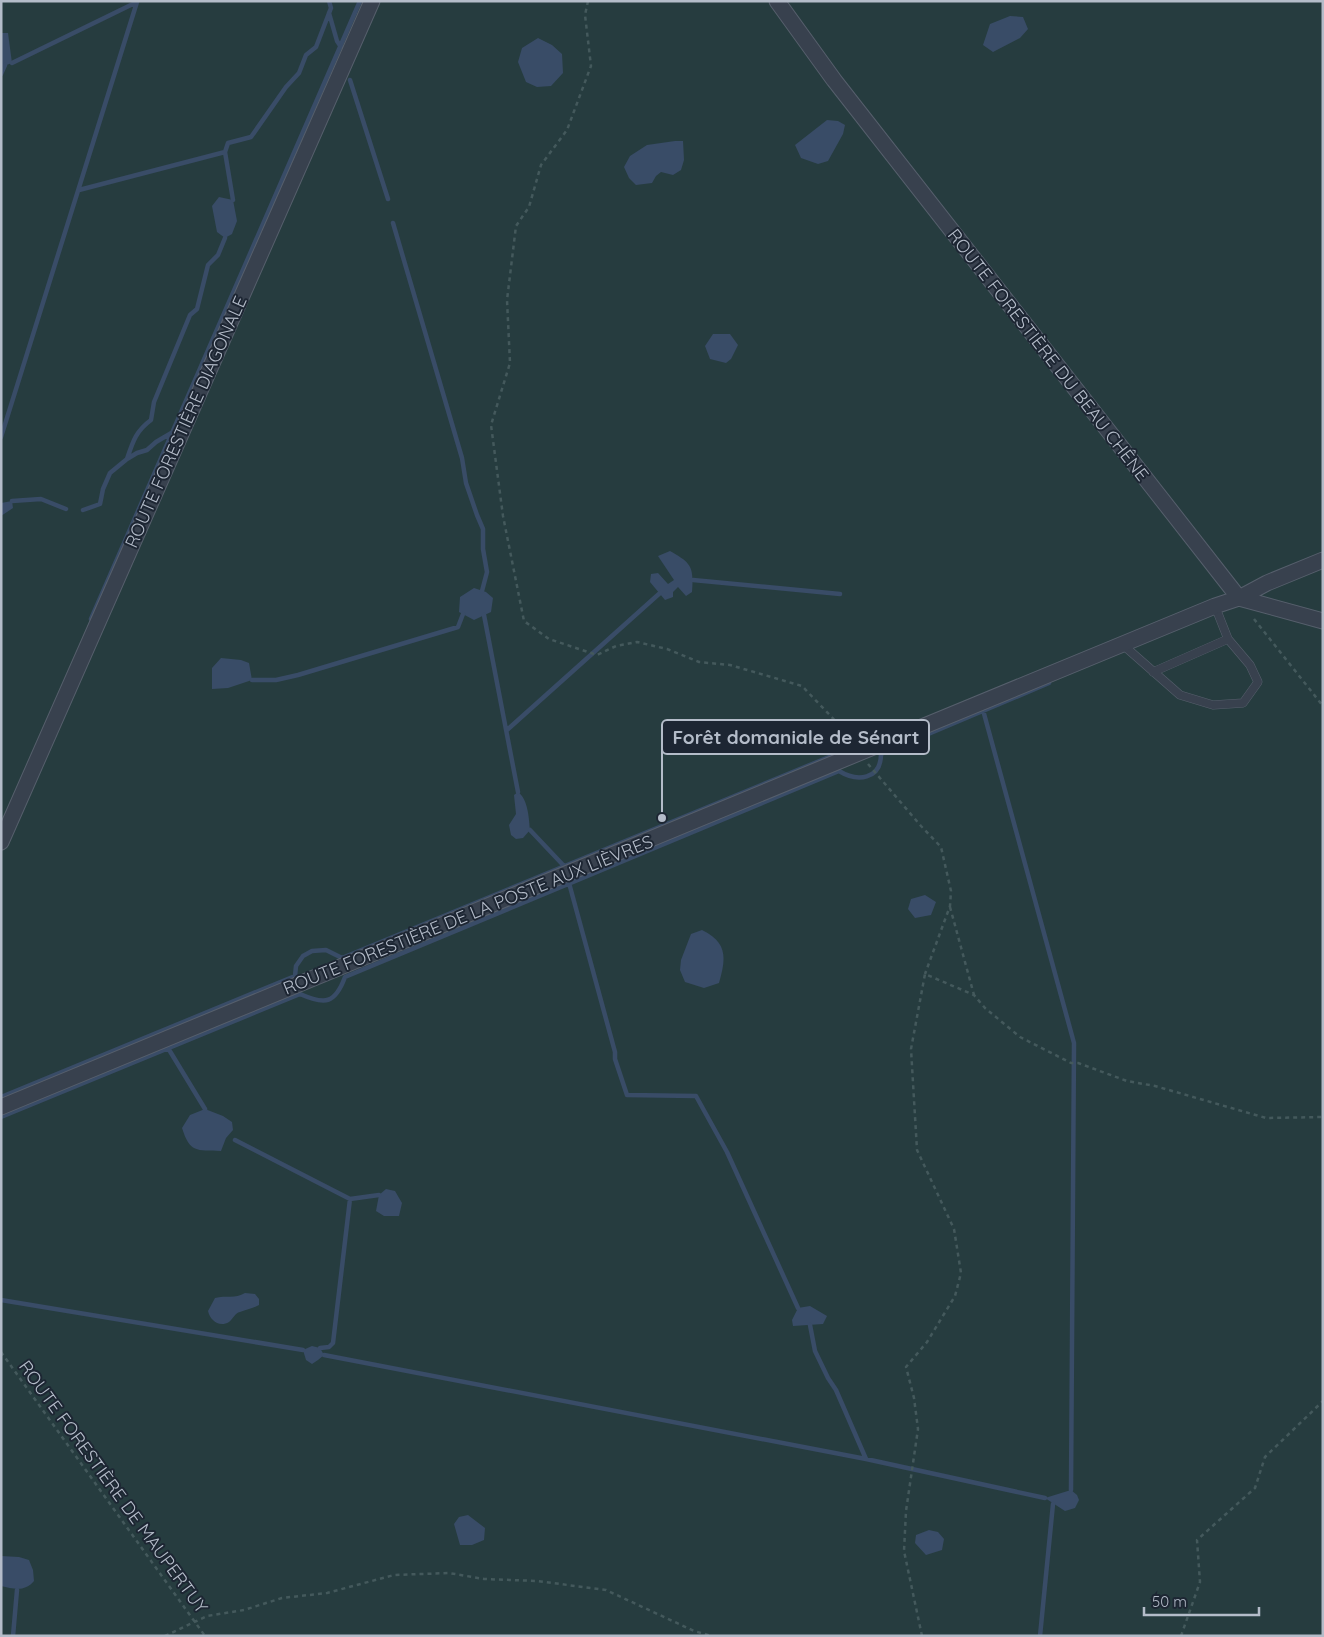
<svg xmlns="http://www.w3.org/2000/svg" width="1324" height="1637" font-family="Quicksand,sans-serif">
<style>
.green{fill:#263c3f}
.water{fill:#394c67}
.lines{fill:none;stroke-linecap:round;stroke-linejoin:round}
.stream{stroke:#394c67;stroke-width:4.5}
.service-casing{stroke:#565f6c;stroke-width:9}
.minor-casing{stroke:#565f6c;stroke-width:17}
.path{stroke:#44595c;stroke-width:2.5;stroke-dasharray:4 4;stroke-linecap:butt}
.service{stroke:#38414e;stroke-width:8}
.minor{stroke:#38414e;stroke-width:15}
.labels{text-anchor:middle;stroke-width:4;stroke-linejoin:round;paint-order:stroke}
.street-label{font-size:18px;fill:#b4bcc9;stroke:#1d2633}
.leader{fill:none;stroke:#b4bcc9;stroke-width:2}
.callout-dot{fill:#b4bcc9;stroke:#1d2633;stroke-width:2}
.callout{fill:#1d2633;stroke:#b4bcc9;stroke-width:2}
.callout-label{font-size:19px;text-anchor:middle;font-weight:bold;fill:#b4bcc9}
</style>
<rect width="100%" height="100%" fill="#242f3e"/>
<path class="green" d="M1,1H1323V1636H1Z"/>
<path class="water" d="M1010,16L1023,17L1028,29L1020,38L993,52L983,45L990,24Z
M1,33H8L12,63L1,67Z
M538,38L552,45L562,54L563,73L551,86L537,87L526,82L518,62L522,48Z
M827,120L838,121L845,125L843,134L828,161L818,164L801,158L795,145Z
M675,141H683L684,160L681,170L673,175L661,172L656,176L652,183L636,185L629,178L624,167L630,156L647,145Z
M219,197L233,200L237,221L232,234L225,238L217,232L212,206Z
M713,334H730L738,345L731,359L726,363L710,359L705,346Z
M12,501L13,508L1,516V503Z
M670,551C691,563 694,566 692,592L686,596L678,587L673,592V597L665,600L650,582L651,574L658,573L668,584L674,580L658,556Z
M474,588L486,592L493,598L491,612L474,620L459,612L460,597Z
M221,658L241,660L249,663L252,680L228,688L212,689V668Z
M518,792C528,799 529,818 530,830L523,838L516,839L511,835L509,825L516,814L514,795Z
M925,895L936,902L931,915L915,918L908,909L911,899Z
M702,930C728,943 726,958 719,983L704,988L685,982L680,970L681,960L691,934Z
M205,1109L223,1116L232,1122L233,1130L226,1138L221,1151C196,1150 190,1153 182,1128L190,1115Z
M386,1189L395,1191L402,1203L399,1216H384L376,1211L379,1195Z
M245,1293L255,1294L259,1299V1305C252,1309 247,1309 240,1312C235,1313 233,1319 229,1322C219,1328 210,1320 208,1311L215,1298C226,1295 235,1299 245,1293Z
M810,1306L827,1316L823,1324L793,1326L792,1320L798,1308Z
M312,1346L320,1348L324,1355L318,1360L312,1364L306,1360L303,1350Z
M1071,1490L1077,1495L1079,1500L1075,1508L1065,1511L1045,1498Z
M468,1515L485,1528L484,1540L472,1545H460L454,1524L459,1517Z
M929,1530L938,1532L944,1539L942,1550L926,1555L915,1543L916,1535Z
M1,1556L19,1557L29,1560L33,1570L34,1581C25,1592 14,1589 1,1586Z"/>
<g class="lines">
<path class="stream" d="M329,13L337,41L341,47
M12,63L137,2
M1,74L5,65
M350,80L388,199
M79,190L225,152
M233,200L225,152L228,143L251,137L286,87L299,73L306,55L316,47L331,8L329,1
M393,223L462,458L466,483L477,515L483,529V549L487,572L482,591
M1,437L137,2
M127,459C133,441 136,431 151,420L154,402L190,315L197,309L208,265L218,255L225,238
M12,501L41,499L66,509
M83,510L100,504L103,489L110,473L127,459L137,453L147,450L156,442L173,432
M693,580L840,594
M484,615L518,792
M91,619L360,1
M252,680H276L298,675L458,627L463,614
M983,710L1074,1043L1071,1490
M507,730L660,593
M530,830L564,866
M569,883L615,1052V1059L627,1095L696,1096L727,1152L798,1308
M168,1048L205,1109
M1,1097L295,976L296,966L303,956L312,951L326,950L342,958L834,755L835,744L841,735
M1,1117L300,994C325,1005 335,1004 345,977L839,771C857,782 881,780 881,754L1049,683
M235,1140L350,1199L379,1195
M1,1300L303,1350
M810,1325L815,1351L828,1378L836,1390L866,1459
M320,1348L329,1347L333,1343L350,1199
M324,1355L866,1459L1045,1498
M13,1636L17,1590
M1040,1636L1053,1504"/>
<g class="service-casing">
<path id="service" d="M1122,644L1180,695L1213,705L1243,703L1258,682L1250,665L1228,639L1215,606
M1153,672L1228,639"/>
</g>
<g class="minor-casing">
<path id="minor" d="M777,1L834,80L1239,598
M1239,598L1323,621
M1,842L372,1
M1,1107L1215,606L1239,598L1267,583L1323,560"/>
</g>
<path class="path" d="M588,1L585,15L591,66L567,130L541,165L529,207L516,226L507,300L510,363L491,425L503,516L524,621L549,639L597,655L616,646L637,642L667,649L699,662L730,665L802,686L845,731L852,742
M1254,619L1323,706
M868,764L921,826L941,847L951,891L950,906L925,974
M950,907L974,995
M1,1352L205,1636
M165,1636L207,1616L244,1610L282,1598L327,1593L394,1575L449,1573L484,1579L537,1581L606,1590L694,1631L712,1636
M922,1636L904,1551L906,1511L918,1429L914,1398L906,1367L927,1342L955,1296L961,1273L954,1229L917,1150L911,1049L925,974L974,995L985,1008L1020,1037L1071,1063H1078L1127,1081L1155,1086L1266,1118L1323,1117
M1181,1636L1200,1582L1197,1540L1255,1488L1265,1457L1323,1401"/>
<use href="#service" class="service"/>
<use href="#minor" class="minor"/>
</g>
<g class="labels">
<g class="street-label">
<text transform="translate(1048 355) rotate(52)" y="6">ROUTE FORESTIÈRE DU BEAU CHÊNE</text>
<text transform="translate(186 422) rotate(-66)" y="6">ROUTE FORESTIÈRE DIAGONALE</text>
<text transform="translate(468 915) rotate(-22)" y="6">ROUTE FORESTIÈRE DE LA POSTE AUX LIÈVRES</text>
<text transform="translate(113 1487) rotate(54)" y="6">ROUTE FORESTIÈRE DE MAUPERTUY</text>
</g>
</g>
<path class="leader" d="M662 818L662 737"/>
<circle class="callout-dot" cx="662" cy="818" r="5"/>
<rect class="callout" x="662" y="720" width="267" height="34" rx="5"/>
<g class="callout-label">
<text x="796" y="744">Forêt domaniale de Sénart</text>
</g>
<rect width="1324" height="1637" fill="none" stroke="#b4bcc9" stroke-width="5"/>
<path d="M1144 1607v8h115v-8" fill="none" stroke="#b4bcc9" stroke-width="2.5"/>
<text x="1152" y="1607" font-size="15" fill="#b4bcc9" stroke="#1d2633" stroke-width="4" paint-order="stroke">50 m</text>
</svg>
